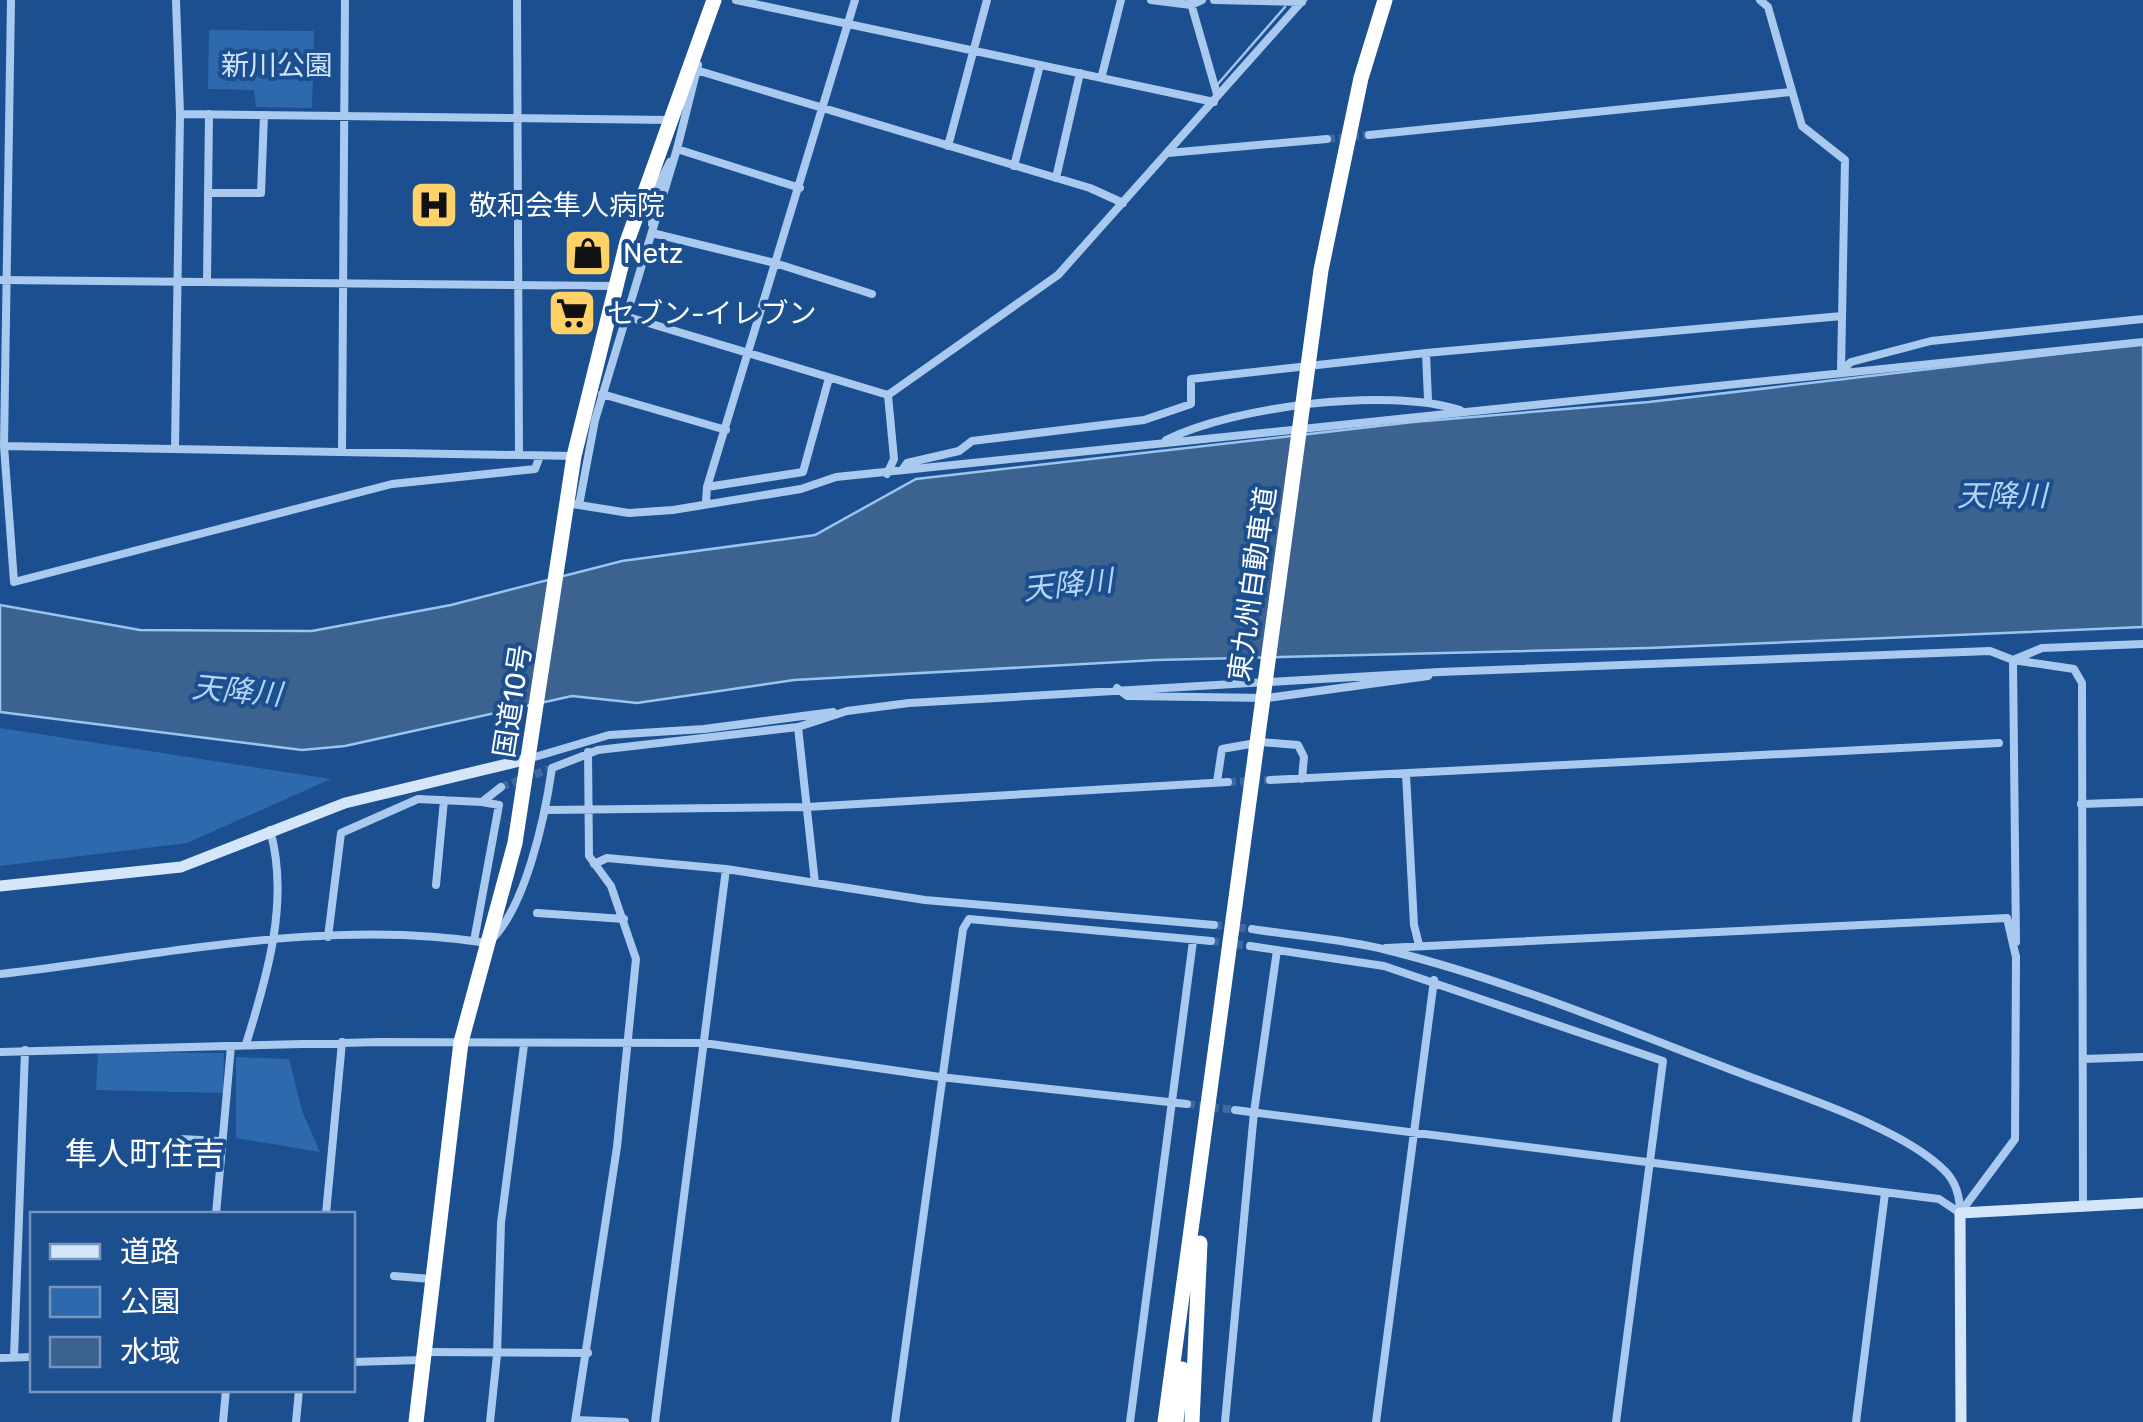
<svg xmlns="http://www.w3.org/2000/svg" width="2143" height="1422" font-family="Rubik,'Noto Sans JP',sans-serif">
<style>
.green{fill:#2e69ad}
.water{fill:#3c6290;stroke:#9cc4f0;stroke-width:2.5}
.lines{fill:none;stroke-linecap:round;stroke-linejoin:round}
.stream{stroke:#9cc4f0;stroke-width:2.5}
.street-tunnel{stroke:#3d69a0;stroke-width:8;stroke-dasharray:8 4;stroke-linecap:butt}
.street{stroke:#a9c9ee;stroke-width:8}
.secondary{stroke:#d6e6fa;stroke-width:11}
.highway{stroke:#fff;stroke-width:15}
.labels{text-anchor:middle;stroke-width:8;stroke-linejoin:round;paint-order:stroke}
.park-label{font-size:28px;fill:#cfe3fa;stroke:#1b4f8f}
.poi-label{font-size:28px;fill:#fff;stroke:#1b4f8f;text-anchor:start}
.street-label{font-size:28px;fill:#fff;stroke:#1b4f8f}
.water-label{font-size:30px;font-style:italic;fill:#b5d3f5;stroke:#1b4f8f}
.quarter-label{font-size:32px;fill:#fff;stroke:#1b4f8f}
</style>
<rect width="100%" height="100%" fill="#1b4f8f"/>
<path class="green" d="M209,30L314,31L312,108L256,107L254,90L208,89Z
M0,728L331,779L187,843L0,866Z
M98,1052L224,1053L223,1093L96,1090Z
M236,1057L289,1059L302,1111L320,1152L236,1138Z"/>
<path class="water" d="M2143,344V627L1649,648L1156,660L794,680L637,703L572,696L345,746L302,750L0,712V605L140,630L312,631L451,605L622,561L815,535L916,479L1413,422L1649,402Z"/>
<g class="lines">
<path class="stream" d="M1217,85L1285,7"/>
<path class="street-tunnel" d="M1327,139L1369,135
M1228,782L1270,780
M501,787L552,768
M1214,925L1252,929
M1211,941L1250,946
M1187,1104L1235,1110"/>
<path class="street" d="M11,0L4,446L14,582L392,484L535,469L540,456
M517,0L519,455
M736,0L1214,102
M1151,0L1191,5L1202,0
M1190,0L1217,94
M1214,0L1302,2
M1760,0L1768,7L1802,126L1845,160L1841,371
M696,70L1090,188L1123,203
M1102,75L1121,0
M180,114L671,120
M1369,135L1791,92
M948,146L987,0
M677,149L800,188
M1168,153L1327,139
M1014,166L1040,65
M1056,178L1080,73
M208,193H261L264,115
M652,224L655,191L670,162
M652,233L775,263L872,294
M0,280L613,286
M207,282L209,114
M625,316L888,395
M1426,353L1428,400
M1841,371L1851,362L1931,341L2143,319
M602,394L726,430
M1166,440C1236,406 1387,387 1460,410
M4,446L574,456
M175,449L180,114L176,0
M342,452L345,0
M902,470L907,463L959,451L972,441L1144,420L1191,404V379L1426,353L1842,316
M887,474L894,459L888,395L1058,275L1303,0
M707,487L803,472L829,378
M706,502L707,487L855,0
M566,503L629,513L673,510L801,489L836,477L2143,342
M579,505L595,420L677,149L698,65
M2013,660L2016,942
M2013,660L2042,648L2143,644
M1117,688L1127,696L1267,698L1428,676
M798,727L815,883
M528,759L609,735L704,729L833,712
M1406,774L1414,925L1419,945
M1270,780L1999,743
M1217,782L1222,749L1261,742L1298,745L1304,757L1302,779
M2081,804L2143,802
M546,810L807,807L1228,782
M594,864L607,858L726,869L925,900L1214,925
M436,885L444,800
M537,913L624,919
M1252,929C1296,936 1344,939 1387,950C1508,980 1624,1029 1740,1073C1797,1095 1903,1128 1945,1171C1957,1183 1960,1197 1960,1213
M328,937L341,833L418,799L482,802L501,787
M474,941L499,805L482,802
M1250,946L1384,966L1663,1061L1616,1422
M1386,948L2007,918L2016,957
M0,974C159,956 328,917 488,943C525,911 545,817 552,768L598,750L798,727L847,711L909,703L1440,672L1990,651L2013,660L2074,669L2082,683L2083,1206
M246,1044C267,977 290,900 270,830
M0,1052L380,1042L704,1043L940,1077L1187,1104
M2083,1059L2143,1057
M1235,1110L1939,1199L1960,1213
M180,1139L220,1141
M1960,1213L2015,1139L2016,956
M216,1214L231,1046
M326,1214L342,1042
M394,1276L431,1279
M424,1352L588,1353
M14,1357L25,1050
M0,1358L32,1357
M352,1362L423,1360
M576,1420L625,1422
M223,1422L226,1390
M296,1422L299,1390
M490,1422L497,1355L501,1223L524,1045
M575,1422L617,1147L636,959L611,886L589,856L588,752
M655,1422L726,869
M895,1422L963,929L969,919L1211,941
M1130,1422L1193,941
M1225,1422L1254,1112L1277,950
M1376,1422L1434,980
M1856,1422L1885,1193"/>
<path class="secondary" d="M0,886L181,867L345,803L528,759
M1961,1422L1960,1213L2143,1203"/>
<path class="highway" d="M416,1422L461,1042L515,843L574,456L627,242L714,0
M1165,1422L1321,270L1361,78L1385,0
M1176,1422L1182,1369
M1192,1422L1200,1243"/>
</g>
<defs>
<g id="hospital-square" transform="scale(2.5)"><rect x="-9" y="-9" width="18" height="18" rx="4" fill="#ffd166" stroke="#1b4f8f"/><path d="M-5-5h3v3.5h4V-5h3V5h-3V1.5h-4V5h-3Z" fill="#111"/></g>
<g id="shop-square" transform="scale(2.5)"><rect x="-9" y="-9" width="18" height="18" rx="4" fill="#ffd166" stroke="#1b4f8f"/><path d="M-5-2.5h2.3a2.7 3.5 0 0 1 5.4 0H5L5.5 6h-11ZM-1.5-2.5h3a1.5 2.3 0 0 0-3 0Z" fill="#111"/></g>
<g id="supermarket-square" transform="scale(2.5)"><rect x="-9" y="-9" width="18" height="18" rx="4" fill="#ffd166" stroke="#1b4f8f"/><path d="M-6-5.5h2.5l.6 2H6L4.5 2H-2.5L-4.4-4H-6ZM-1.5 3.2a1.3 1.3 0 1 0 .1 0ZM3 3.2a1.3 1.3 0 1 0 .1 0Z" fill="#111"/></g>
</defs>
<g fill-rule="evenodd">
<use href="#hospital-square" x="434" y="205"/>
<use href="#shop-square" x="588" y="253"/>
<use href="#supermarket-square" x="572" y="313"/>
</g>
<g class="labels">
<g class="park-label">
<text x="277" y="75">新川公園</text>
</g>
<g class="poi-label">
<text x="469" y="215">敬和会隼人病院</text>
<text x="623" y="263">Netz</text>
<text x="607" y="323">セブン-イレブン</text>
</g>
<g class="street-label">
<text transform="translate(1252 584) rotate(-82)" y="10">東九州自動車道</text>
<text transform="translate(512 701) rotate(-81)" y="10">国道10号</text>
</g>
<g class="water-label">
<text x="2002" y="506">天降川</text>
<text transform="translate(1068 585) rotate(-6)" y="10">天降川</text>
<text transform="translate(237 691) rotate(5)" y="10">天降川</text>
</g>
<g class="quarter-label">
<text x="145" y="1165">隼人町住吉</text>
</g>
</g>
<rect x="30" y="1212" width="325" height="180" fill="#1b4f8f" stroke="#7695bc" stroke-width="2.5"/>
<rect x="50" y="1244" width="50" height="15" fill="#d6e6fa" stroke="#7695bc" stroke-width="2.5"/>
<text x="120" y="1262" font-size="30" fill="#ffffff">道路</text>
<rect x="50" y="1287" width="50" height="30" fill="#2e69ad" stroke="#7695bc" stroke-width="2.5"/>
<text x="120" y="1312" font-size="30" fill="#ffffff">公園</text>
<rect x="50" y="1337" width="50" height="30" fill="#3c6290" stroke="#7695bc" stroke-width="2.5"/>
<text x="120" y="1362" font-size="30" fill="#ffffff">水域</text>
</svg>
